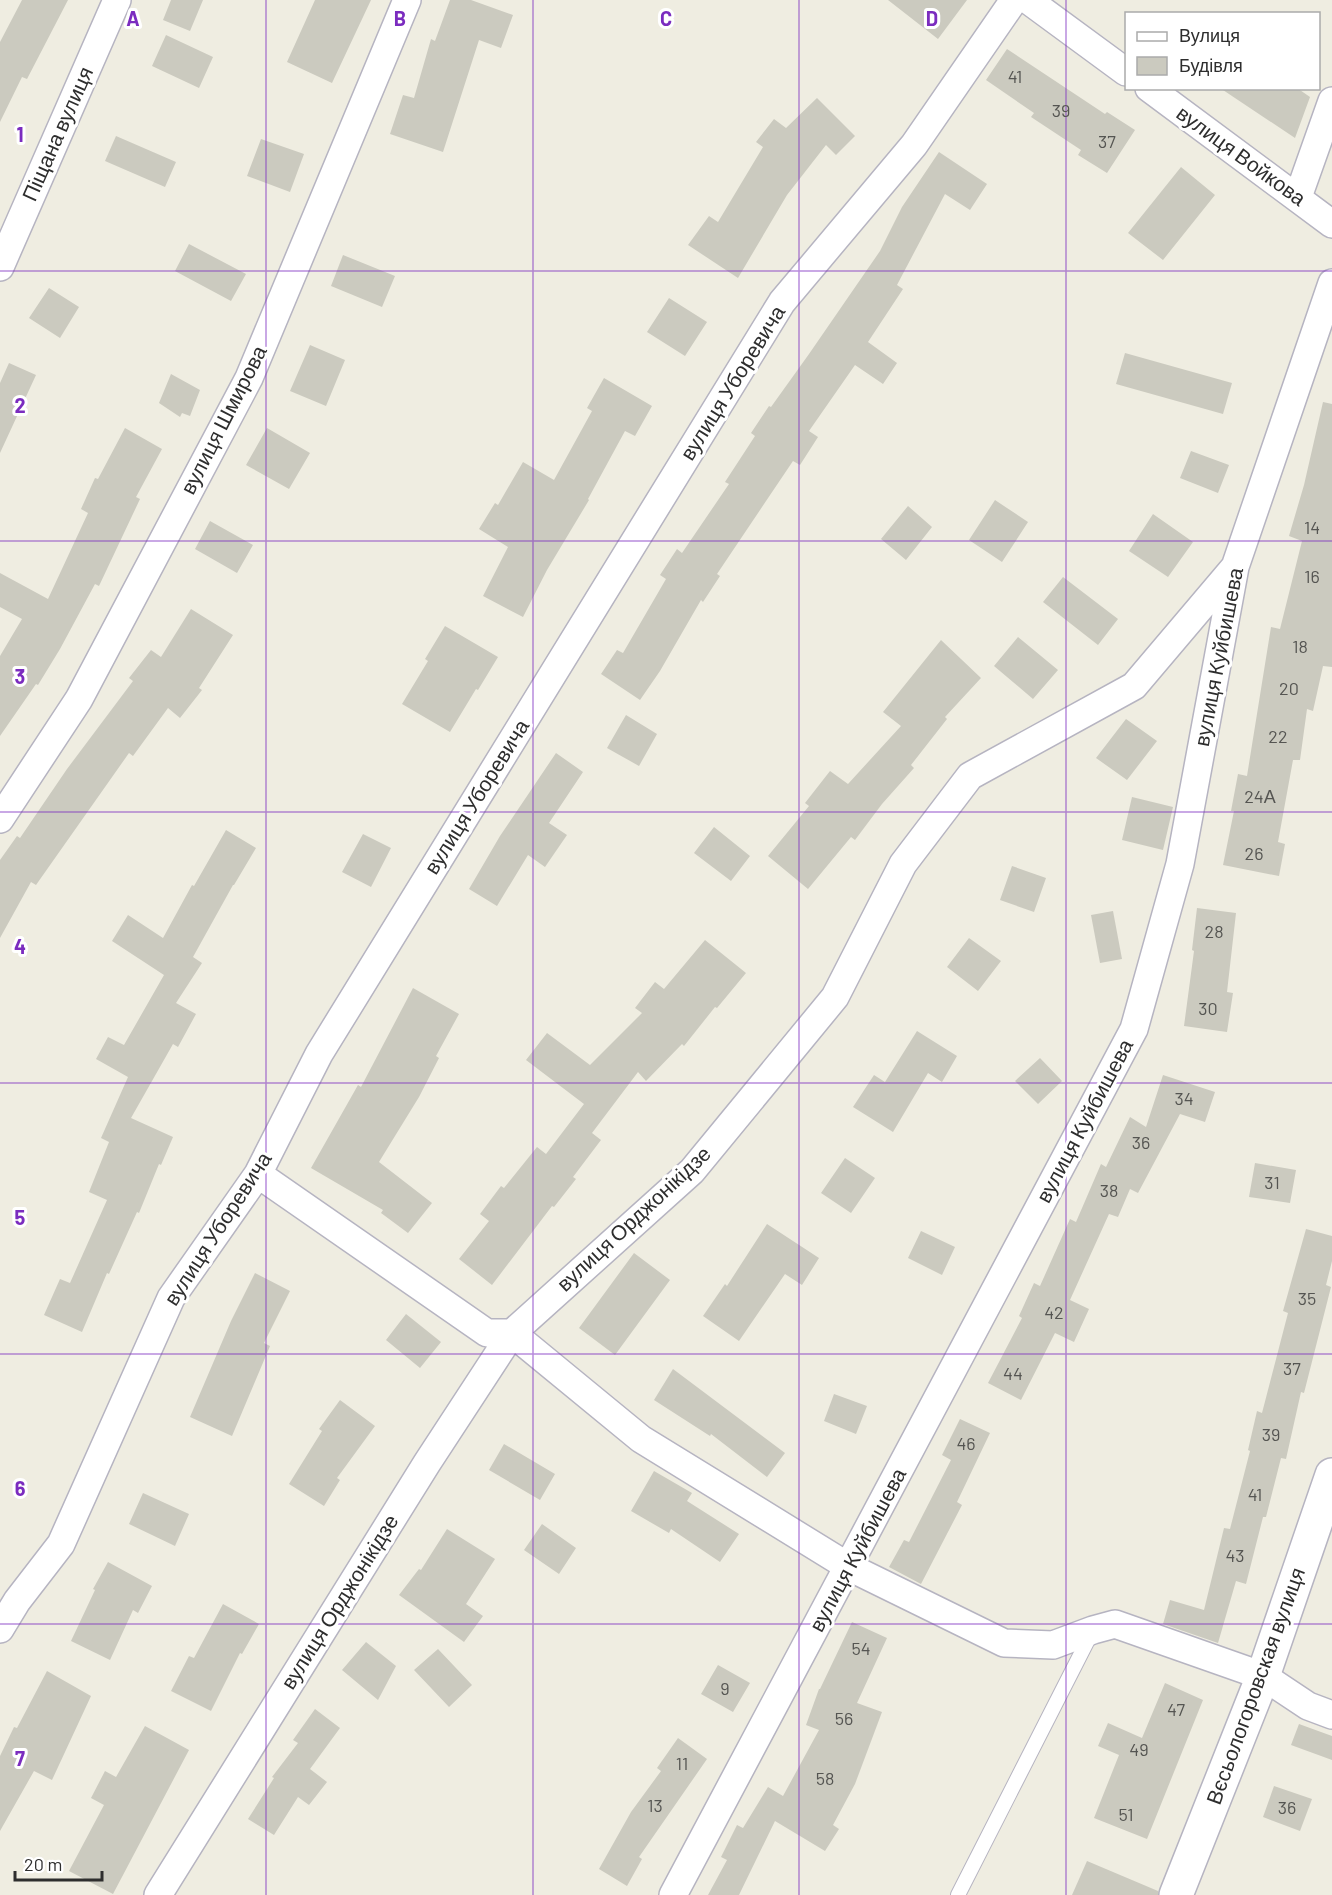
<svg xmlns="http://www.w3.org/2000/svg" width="1332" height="1895" font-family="Barlow,sans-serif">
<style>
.building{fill:#cbcabf}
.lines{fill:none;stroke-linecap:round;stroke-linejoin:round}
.service-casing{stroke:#b6b4c1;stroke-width:16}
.minor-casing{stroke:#b6b4c1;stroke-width:30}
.tertiary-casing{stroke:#b6b4c1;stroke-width:36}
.service{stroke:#fff;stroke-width:14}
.minor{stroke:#fff;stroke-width:27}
.tertiary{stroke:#fff;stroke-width:33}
.grid{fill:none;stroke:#7b2cbf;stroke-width:1.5;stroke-opacity:0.55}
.labels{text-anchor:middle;stroke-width:6;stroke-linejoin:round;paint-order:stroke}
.number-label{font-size:18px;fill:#555552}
.street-label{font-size:21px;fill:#2e2e2e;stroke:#fff}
.grid-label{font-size:20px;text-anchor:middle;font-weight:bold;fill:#7b2cbf;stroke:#fff;stroke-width:6;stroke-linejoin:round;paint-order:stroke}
</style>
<rect width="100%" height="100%" fill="#efede1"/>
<path class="building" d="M22,0H68L27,79L22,77L0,122V42Z
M171,0H203L190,31L163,20Z
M315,0H371L332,83L287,62Z
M450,0H471L513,15L501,48L479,40L443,152L390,134L403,95L414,98L431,39L435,41Z
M888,0H967L938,39Z
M166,35L213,57L199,88L152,66Z
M1007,49L1105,114L1107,112L1135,130L1107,173L1078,155L1081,150L1031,117L1034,113L986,80Z
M1220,88H1297L1310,97L1295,138Z
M817,98L855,136L836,155L826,145L787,195L738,278L688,245L709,216L718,222L763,147L756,142L774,119L786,128Z
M116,136L176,162L165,187L105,161Z
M261,139L304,154L290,192L247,176Z
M939,152L987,184L970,210L945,194L897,285L903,289L868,342L897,363L883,384L855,365L809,431L818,437L800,465L793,461L717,574L720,576L703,602L701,600L660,671L640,700L601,674L617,650L623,653L666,579L660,575L677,549L682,553L729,484L725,482L755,436L751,433L769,406L771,407L809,354L880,251L902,207Z
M1181,167L1215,195L1163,260L1128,233Z
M189,244L246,274L231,301L175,271Z
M343,255L395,276L382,307L331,286Z
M49,288L79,307L60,338L29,318Z
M669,298L707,322L685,356L647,332Z
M310,345L345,360L326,406L290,391Z
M1125,353L1232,383L1223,414L1116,384Z
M9,363L36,375L0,453V383Z
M171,374L200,390L190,416L182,413L180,417L159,403Z
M604,378L652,406L635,436L625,431L588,499L589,500L547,570L523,617L483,596L508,547L479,529L495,503L498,505L523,462L554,480L592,411L587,408Z
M1323,402L1332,404V667L1323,666L1313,711L1307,709L1300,760H1293L1278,842L1285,844L1279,876L1223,865L1234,811H1231L1238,774L1247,776L1271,627L1280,629L1302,541L1289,536L1304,485Z
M125,428L162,449L136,497L140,499L99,586L95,584L60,649L38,685L36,684L0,736V656L22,619L0,607V573L48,599L88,513L81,509L95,478L98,479Z
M267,428L310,453L289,489L246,465Z
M1191,451L1229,465L1218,493L1180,478Z
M995,500L1028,522L1002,562L969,540Z
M908,506L932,527L906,560L881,539Z
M1153,514L1193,542L1168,577L1129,551Z
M210,521L253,545L237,573L195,549Z
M1063,577L1118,619L1098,645L1043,602Z
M191,609L233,635L199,688L202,690L180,718L168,708L133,756L129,753L36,885L31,882L0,938V860L17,836L20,838L67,769L133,681L129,678L151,650L161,657Z
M445,626L498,657L478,690L476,689L450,732L402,704L428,661L425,659Z
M1018,637L1058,670L1033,699L994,666Z
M941,640L981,678L945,717L947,719L911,765L914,768L882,804L855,840L851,837L808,889L768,856L809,806L805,803L830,771L848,784L901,726L883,712Z
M626,715L657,734L639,766L607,748Z
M1126,719L1157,741L1127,780L1096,758Z
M556,753L583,772L549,823L567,835L545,867L528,855L497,906L469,889L500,836Z
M1132,797L1173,807L1163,850L1122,840Z
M714,827L750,856L731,881L694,853Z
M226,830L256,848L234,885H233L193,957L202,963L176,1003L196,1014L178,1047L173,1044L131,1118L173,1137L161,1165L159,1164L139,1213L137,1212L109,1274L107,1273L82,1332L44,1315L60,1279L70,1283L107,1200L89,1192L109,1142L101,1138L128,1077L96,1059L108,1037L124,1045L164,975L112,941L128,915L163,938L192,885L194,886Z
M363,834L391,848L371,887L342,872Z
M1012,866L1046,878L1034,912L1000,900Z
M1197,908L1236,913L1227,992L1233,993L1227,1032L1184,1026L1194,951L1192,950Z
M1113,911L1122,959L1100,963L1091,915Z
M969,938L1001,961L978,991L947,967Z
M705,940L746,973L717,1008L715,1007L684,1046L682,1044L646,1081L638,1072L592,1133L601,1140L573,1177L576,1179L554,1207L552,1206L492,1285L459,1259L489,1221L480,1214L501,1186L504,1188L537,1147L546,1154L584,1104L526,1060L547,1033L590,1065L642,1013L635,1008L655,982L664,989Z
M413,988L459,1014L436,1056L439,1058L419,1097L379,1162L432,1203L408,1233L381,1213L383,1210L311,1168L358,1085L361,1087Z
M917,1031L957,1056L942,1082L928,1073L893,1132L853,1107L874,1075L885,1082Z
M1040,1058L1062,1081L1038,1104L1015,1081Z
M1163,1075L1215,1092L1205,1122L1180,1114L1138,1193L1130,1189L1118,1217L1109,1214L1070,1300L1089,1309L1074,1342L1055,1333L1021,1400L988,1383L1022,1318L1019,1316L1034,1283L1040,1286L1070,1219L1076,1222L1101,1164L1106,1167L1130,1117L1146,1127Z
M845,1158L875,1178L851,1213L821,1193Z
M1255,1163L1296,1170L1290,1203L1249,1197Z
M767,1224L819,1258L802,1285L785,1274L739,1341L703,1316L725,1284L727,1286Z
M1306,1229L1332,1236V1261L1326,1285L1331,1287L1304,1393L1301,1392L1286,1459L1281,1458L1266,1517H1263L1246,1584L1236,1581L1218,1643L1163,1624L1170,1600L1204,1610L1224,1528L1230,1529L1250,1451L1248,1450L1257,1411L1262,1413L1288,1313L1283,1311Z
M921,1231L955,1247L942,1275L908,1258Z
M634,1253L670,1280L615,1355L579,1328Z
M255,1273L290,1291L264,1343L270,1346L232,1436L190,1417L231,1321Z
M406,1314L441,1342L420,1368L386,1340Z
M673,1369L785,1453L767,1477L711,1434L710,1436L654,1400Z
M834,1394L867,1406L856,1434L824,1421Z
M340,1400L375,1426L337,1478L340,1480L324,1506L289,1484L322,1431L319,1429Z
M960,1419L990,1433L957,1502L962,1505L921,1584L889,1567L904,1540L909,1542L951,1460L942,1455Z
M504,1444L555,1474L540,1500L489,1470Z
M654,1471L692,1493L687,1501L739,1534L720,1562L671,1529L669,1533L631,1511Z
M143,1493L189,1514L175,1546L129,1524Z
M542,1524L576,1548L559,1574L524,1550Z
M447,1529L495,1559L466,1604L483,1616L464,1642L399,1595L419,1569L421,1570Z
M108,1562L152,1586L138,1613L133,1610L110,1660L71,1641L95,1590L93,1589Z
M223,1604L259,1624L242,1654L240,1653L211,1711L171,1691L189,1656L194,1658Z
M852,1622L887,1638L857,1703L882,1712L855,1784L833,1825L839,1829L825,1851L775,1821L739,1895H708L727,1860L721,1857L737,1825L743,1828L768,1787L783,1796L819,1730L806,1725L819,1689H820Z
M366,1642L396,1666L378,1700L342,1670Z
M438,1649L472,1685L449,1707L414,1670Z
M718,1665L750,1683L733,1712L701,1694Z
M47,1671L91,1696L52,1780L34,1771L0,1831V1756L14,1727L17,1728Z
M1165,1683L1203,1700L1147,1839L1094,1818L1119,1755L1098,1746L1108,1723L1142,1738Z
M315,1709L340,1728L310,1769L327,1782L309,1805L298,1797L274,1835L248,1819L274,1778L272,1777L298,1743L293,1740Z
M1299,1724L1332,1736V1760L1291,1745Z
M145,1726L189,1750L113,1894L69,1871L104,1805L91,1798L105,1771L116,1777Z
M678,1738L707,1759L639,1857L642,1859L627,1886L599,1869L631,1812L661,1771L657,1768Z
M1274,1786L1312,1799L1300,1831L1263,1817Z
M1087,1861L1158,1891V1895H1072Z"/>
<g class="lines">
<g class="service-casing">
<path id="service" d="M958,1895L1092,1632"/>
</g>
<g class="minor-casing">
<path id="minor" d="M1028,0L1126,72
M1149,88L1332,224
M1298,197L1332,101
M0,267L117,0
M0,819L79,699L249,378L407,0
M258,1174L487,1333H512L641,1439L849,1567L1004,1643L1053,1645L1093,1630L1115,1624L1263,1676L1308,1706L1332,1715
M0,1629L17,1601L61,1544L171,1298L258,1174L319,1054L782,302L914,145L1014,0
M158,1895L427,1463L512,1333L692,1171L835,997L903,864L970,776L1134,686L1234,568
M673,1895L1134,1029L1180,864L1235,567L1332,283"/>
</g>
<g class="tertiary-casing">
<path id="tertiary" d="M1176,1895L1263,1676L1332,1475"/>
</g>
<use href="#service" class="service"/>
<use href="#minor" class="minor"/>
<use href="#tertiary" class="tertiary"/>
</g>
<path class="grid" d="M266,0V1895M533,0V1895M799,0V1895M1066,0V1895M0,271H1332M0,541H1332M0,812H1332M0,1083H1332M0,1354H1332M0,1624H1332"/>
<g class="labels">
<g class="number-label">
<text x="1015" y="83">41</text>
<text x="1061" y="117">39</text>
<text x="1107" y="148">37</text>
<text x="1312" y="534">14</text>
<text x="1312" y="583">16</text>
<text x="1300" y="653">18</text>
<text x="1289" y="695">20</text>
<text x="1278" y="743">22</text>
<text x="1260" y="803">24А</text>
<text x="1254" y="860">26</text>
<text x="1214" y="938">28</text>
<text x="1208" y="1015">30</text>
<text x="1184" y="1105">34</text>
<text x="1141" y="1149">36</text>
<text x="1272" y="1189">31</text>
<text x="1109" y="1197">38</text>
<text x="1307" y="1305">35</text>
<text x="1054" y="1319">42</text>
<text x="1292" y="1375">37</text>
<text x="1013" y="1380">44</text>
<text x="1271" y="1441">39</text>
<text x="966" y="1450">46</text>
<text x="1255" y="1501">41</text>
<text x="1235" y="1562">43</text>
<text x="861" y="1655">54</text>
<text x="725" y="1695">9</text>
<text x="1176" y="1716">47</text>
<text x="844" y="1725">56</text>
<text x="1139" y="1756">49</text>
<text x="682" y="1770">11</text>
<text x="825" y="1785">58</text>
<text x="655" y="1812">13</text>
<text x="1287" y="1814">36</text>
<text x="1126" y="1821">51</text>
</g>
<g class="street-label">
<text transform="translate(58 134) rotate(-66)" y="7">Піщана вулиця</text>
<text transform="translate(1241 156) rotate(36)" y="7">вулиця Войкова</text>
<text transform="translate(733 383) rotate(-58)" y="7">вулиця Уборевича</text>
<text transform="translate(224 420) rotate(-63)" y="7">вулиця Шмирова</text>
<text transform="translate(1219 657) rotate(-79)" y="7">вулиця Куйбишева</text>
<text transform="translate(477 797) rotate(-58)" y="7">вулиця Уборевича</text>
<text transform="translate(1085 1121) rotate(-62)" y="7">вулиця Куйбишева</text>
<text transform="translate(634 1219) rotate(-43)" y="7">вулиця Орджонікідзе</text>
<text transform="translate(218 1229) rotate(-57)" y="7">вулиця Уборевича</text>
<text transform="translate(858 1550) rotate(-62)" y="7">вулиця Куйбишева</text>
<text transform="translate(340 1602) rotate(-58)" y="7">вулиця Орджонікідзе</text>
<text transform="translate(1256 1686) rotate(-70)" y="7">Вєсьологоровская вулиця</text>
</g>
</g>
<g class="grid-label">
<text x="133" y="26">A</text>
<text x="400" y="26">B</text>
<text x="666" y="26">C</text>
<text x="932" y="26">D</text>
<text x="20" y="142">1</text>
<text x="20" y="413">2</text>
<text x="20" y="684">3</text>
<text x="20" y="954">4</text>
<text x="20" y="1225">5</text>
<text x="20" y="1496">6</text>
<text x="20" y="1766">7</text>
</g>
<rect x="1125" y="12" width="195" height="78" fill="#ffffff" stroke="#ababab" stroke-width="1.5"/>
<rect x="1137" y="32" width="30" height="9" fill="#ffffff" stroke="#ababab" stroke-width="1.5"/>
<text x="1179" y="42" font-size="18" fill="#2e2e2e">Вулиця</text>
<rect x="1137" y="57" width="30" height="18" fill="#cbcabf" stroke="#ababab" stroke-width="1.5"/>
<text x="1179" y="72" font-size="18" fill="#2e2e2e">Будівля</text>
<path d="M15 1871v9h87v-9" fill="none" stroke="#2e2e2e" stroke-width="3"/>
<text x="24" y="1871" font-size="18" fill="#2e2e2e" stroke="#ffffff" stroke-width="4.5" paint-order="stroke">20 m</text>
</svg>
